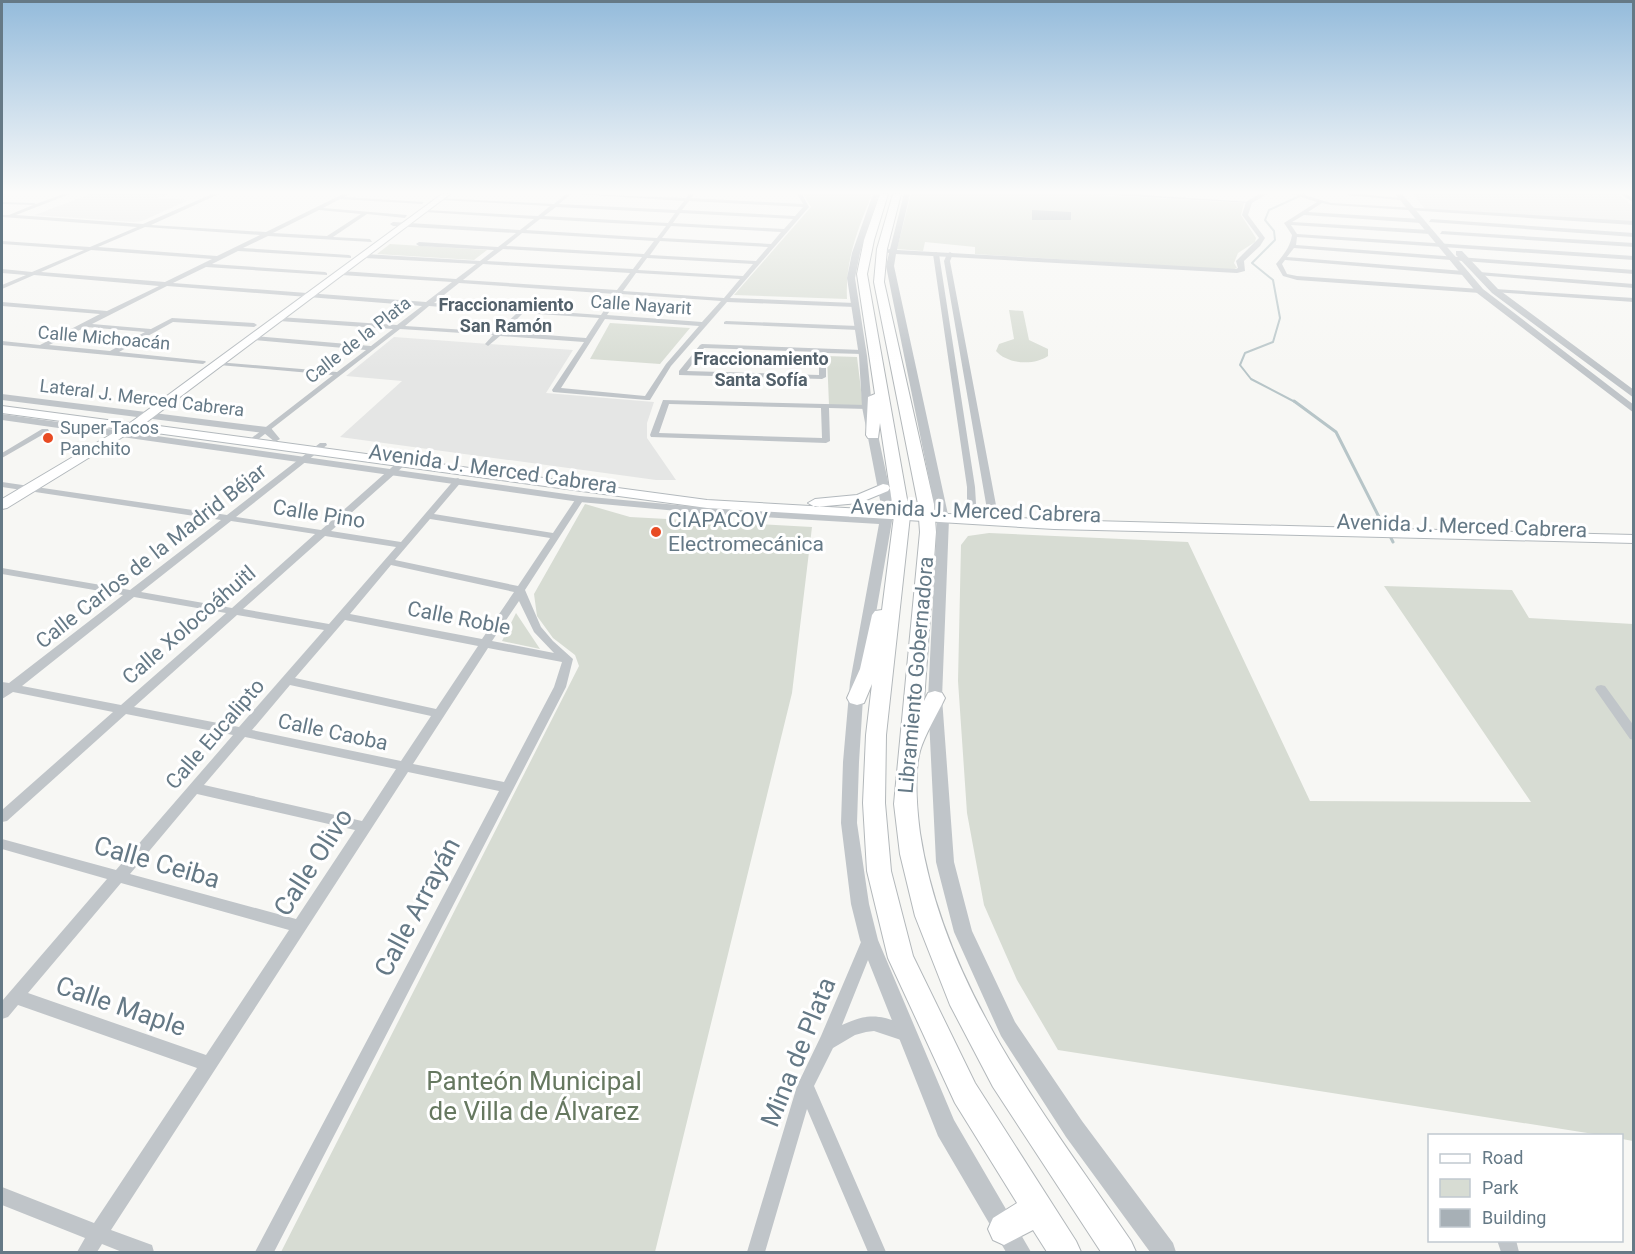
<svg xmlns="http://www.w3.org/2000/svg" width="1635" height="1254" font-family="Roboto,sans-serif">
<style>
.built{fill:#e5e6e5}
.green{fill:#d7dcd3}
.lines{fill:none;stroke-linecap:round;stroke-linejoin:round}
.stream-far1{stroke:#b7c5c8;stroke-width:2}
.stream{stroke:#b7c5c8;stroke-width:3}
.building{fill:#a7b0b6}
.primary-casing{stroke:#b3b9bd;stroke-width:2}
.trunk-casing{stroke:#b3b8bb;stroke-width:2}
.minor{fill:#c0c5c9;fill-rule:evenodd}
.tertiary{fill:#c0c5c9;fill-rule:evenodd}
.primary{fill:#fff;fill-rule:evenodd}
.trunk{fill:#fff;fill-rule:evenodd}
.poi-dot{fill:#e84b23;stroke:#fff;stroke-width:2}
.labels{text-anchor:middle;stroke-width:6;stroke-linejoin:round;paint-order:stroke}
.far-neighbourhood-label{font-size:18px;font-weight:bold;fill:#53616b;stroke:#fff}
.far-street-label{font-size:18px;fill:#657986;stroke:#fff}
.far-poi-label{font-size:18px;fill:#657986;stroke:#fff;text-anchor:start}
.street-label{font-size:21px;fill:#657986;stroke:#fff}
.poi-label{font-size:21px;fill:#657986;stroke:#fff;text-anchor:start}
.near-street-label{font-size:26px;fill:#657986;stroke:#fff}
.near-park-label{font-size:26px;fill:#667860;stroke:#fff}
</style>
<rect width="100%" height="100%" fill="#f7f7f4"/>
<path class="built" d="M90,194H169L158,198L189,200L142,221L134,222L35,215Z
M1413,194H1618L1633,206V223L1425,209Z
M394,337L573,350L546,393L654,402L647,423V438L676,480H656L340,437L402,381L346,376Z"/>
<path class="green" d="M803,194H872C858,229 845,260 847,299L734,295L811,207Z
M911,194H1080L1244,203L1241,215L1256,238L1255,242L1238,253L1234,263L1237,268L1232,270L975,254V247L925,242L923,251L897,249Z
M390,244L487,250L474,260L377,254Z
M1009,310L1023,311L1029,340L1048,349V356C1034,366 1007,364 996,351L999,344L1014,339Z
M610,323L690,328L660,364L590,359Z
M827,356L857,357L863,406L829,405Z
M585,504L630,517L812,527L792,693L655,1252H281L579,666L575,655L553,638L537,616L534,594Z
M989,533L1188,542L1310,801L1531,802L1384,586L1512,590L1529,618L1633,624V1141L1622,1139V1136L1600,1135L1058,1050L1017,980L984,905L967,813L958,681L961,545L968,536Z
M516,613L540,649L502,641Z"/>
<g class="lines">
<path class="stream-far1" d="M1297,403L1251,379L1240,365L1245,353L1273,342L1280,318L1273,280L1252,263L1275,240L1274,231L1265,220L1269,210L1304,194"/>
<path class="stream" d="M1294,401L1336,432L1379,517
M1391,538L1393,542"/>
</g>
<path class="building" d="M1032,210L1071,212V220H1032Z"/>
<g class="lines">
<g class="primary-casing">
<path id="primary" d="M442,194H450L144,424L707,500L1054,520L1634,535V543L1054,529L707,508L134,430L7,508L2,509V499L120,429L2,413V406L130,423Z
M883,484L888,485L890,488L888,491L859,503L815,507L808,503L815,499L857,495Z"/>
</g>
<g class="trunk-casing">
<path id="trunk" d="M880,194H888L874,240L867,274L910,516L886,735L885,803L891,871L913,956L975,1083L1076,1241L1081,1252H1047L1033,1230L1004,1245L993,1240L988,1229L993,1218L1017,1203L955,1103L888,958L867,871L863,803L866,735L872,684L864,703L857,705L850,703L847,698L860,669L872,615L875,611L882,610L894,516L880,423L878,438H868L866,435L868,397L875,394L857,274L864,240Z
M893,194H901L887,249L884,282L934,504L936,532L924,701L928,693L935,691L942,693L945,698C937,715 925,734 920,751C914,773 917,810 920,833C944,989 1045,1114 1131,1241L1136,1252H1101L993,1087L950,1005L915,916L900,854L894,804L920,532L918,504L874,282L877,249Z"/>
</g>
<path class="minor" d="M2,194H5L2,196Z
M63,194H70L16,215L143,224L212,194H219L151,225L266,232L343,194H349L345,197L424,202L422,204L340,199L323,208L407,215L405,218L367,214L333,237L370,239L372,242L268,236L243,248L349,255L351,256V258L238,251L212,264L325,272L327,273V275L206,267L173,283L426,302L452,282L341,275L338,273L341,271L456,279L476,264L365,258L362,256L365,254L480,261L494,250L419,246L416,244L419,242L498,247L516,233L393,226L390,224L393,222L520,230L534,219L425,212L423,211L425,210L538,216L550,206L440,200L438,198L554,204L566,194H571L559,204L677,210L684,201L577,194L686,198L689,194H694L691,198L803,204L797,194H802L809,207L730,298L855,303L858,305L855,307L727,302L671,366L650,400H647L553,392L552,390L584,342L500,336L488,346L485,344L493,335L400,329L252,444L248,442L249,440L333,375L219,365L217,364V362L337,372L366,350L253,340L250,338L253,336L371,346L393,329L279,321L276,319L279,317L397,325L422,306L167,286L92,324L151,329L172,318L254,323L257,325L254,327L173,322L119,352L205,361L206,362L203,364L2,345V341L40,345L100,314L2,306V302L107,311L159,286L34,275L2,289V285L26,275L2,273V269L32,272L84,250L2,244V241L90,247L137,227L2,217V215H9L33,205L2,204V202L34,203L36,204ZM689,201L803,207L795,216L682,210ZM556,207L675,213L668,223L544,216ZM319,210L361,214L327,236L273,233ZM680,213L793,219L784,229L673,223ZM540,219L666,226L657,238L526,230ZM671,226L781,232L771,244L662,238ZM145,227L260,235L217,256L98,247ZM522,233L654,241L644,254L506,246ZM660,241L768,247L756,261L650,255ZM503,249L642,257L633,269L487,261ZM91,250L212,259L165,282L41,272ZM647,258L753,264L743,276L638,270ZM483,264L630,273L617,290L463,280ZM636,273L740,279L724,298L623,291ZM459,283L615,294L601,315L434,303ZM621,294L721,301L702,322L607,315ZM429,306L517,313L497,332L405,326ZM523,313L599,318L586,338L504,332ZM605,319L699,326L666,364L645,396L561,388ZM86,327L145,332L110,351L49,345Z
M1092,194H1129L1251,202L1249,203Z
M1292,194H1301L1331,203L1634,221V225L1331,205L1322,203L1308,212L1421,219L1424,221L1421,223L1304,215L1292,222L1430,230L1433,232L1430,234L1291,225L1297,234L1634,256V260L1297,237L1296,245L1634,270V274L1294,248L1287,257L1464,271L1467,273L1464,275L1285,260L1282,264L1287,274L1297,276L1480,289L1483,291L1480,293L1297,280L1283,276L1276,264C1283,255 1290,248 1292,235L1284,223L1317,202Z
M1358,194L1401,198L1403,199L1401,200L1345,195Z
M1621,194H1627L1634,199V203Z
M1431,219L1634,233V237L1429,222Z
M1442,231L1634,243V247L1440,234Z
M936,252L939,254L975,487L977,520L972,523L967,520V487L933,254Z
M950,252L953,254L950,261L999,521L994,524L989,521L944,261L947,254Z
M1479,272L1634,284V288L1477,275V273Z
M1495,289L1634,298V302L1493,292V290Z
M726,321L858,326L861,328L858,330L724,324V322Z
M702,344L862,350L865,352L862,354L826,353V377L822,379L679,375V371L700,345ZM704,348L819,352V375L687,371Z
M663,400L867,405L871,407L867,409L829,408L830,441L826,443L651,437L650,435ZM669,404L821,408L822,438L659,433Z
M42,429H48L49,431L2,458V453Z
M320,443H326L327,445L236,517L321,530L400,460H406V464L331,531L401,542L455,479L458,478L462,481L434,514L553,533L577,497H583L584,499L525,590L541,627L553,641L573,659L566,687L274,1252H255L499,791L408,772L111,1230L152,1245L154,1252H122L102,1244L97,1252H77L85,1238L2,1205V1187L94,1223L197,1068L18,1005L8,1017L2,1019V1001L107,879L2,849V839L116,870L233,735L126,714L7,821L2,822V810L113,712L13,692L2,699V682L9,683L123,595L2,574V568L130,590L221,520L2,487V482L227,515ZM430,519L550,538L518,586L395,560ZM231,521L315,534L232,608L141,592ZM325,536L396,547L329,624L243,609ZM391,565L514,592L482,639L350,614ZM134,597L226,613L121,705L22,686ZM519,601L534,632L554,653L492,641ZM237,615L324,630L239,727L134,707ZM345,620L478,646L436,709L295,678ZM488,648L562,662L554,687L504,782L413,764ZM290,685L431,716L401,761L252,730ZM245,737L396,769L362,821L204,785ZM197,794L355,830L296,919L130,874ZM121,883L289,930L206,1055L28,993Z
M1601,685L1605,686L1634,726V740L1630,739L1597,692L1595,689L1597,686Z
M869,933L874,935L876,940L842,1025C872,1011 883,1016 913,1028L915,1034L913,1040L907,1042L874,1031L866,1032L855,1035L833,1048L814,1086L886,1252H868L807,1109L765,1252H747L797,1086L821,1036L864,935Z
M1497,1240H1516L1519,1252H1501Z"/>
<path class="tertiary" d="M873,194H879L860,253L855,278L867,356L872,407L892,500V521L864,682L859,762L857,823L869,904L878,940L954,1120L1031,1252H1006L938,1136L860,940L851,904L841,823L843,762L850,682L879,524L710,514L580,502L2,420V414L580,496L710,508L880,517V500L862,407L859,356L847,278L852,253Z
M904,194H910L897,250L1236,269L1238,268L1236,261L1259,238L1242,215L1246,202L1259,194H1267L1252,203L1248,215L1265,238L1260,246L1244,261L1245,271L1237,273L896,254L894,266L949,519L942,698L954,862L972,931L1015,1022L1082,1121L1173,1243L1176,1252H1150L1066,1137L1001,1036L954,932L936,862L928,698L937,519L886,266L889,253L881,251L890,249Z
M1395,194H1402L1483,289L1634,405V413L1477,293Z
M1456,251H1462L1498,289L1634,390V398L1492,293L1456,255Z
M2,394L267,427L271,428L280,439L275,442L264,433L2,400Z"/>
<use href="#primary" class="primary"/>
<use href="#trunk" class="trunk"/>
</g>
<linearGradient id="sky" x2="0" y2="1"><stop stop-color="#94bbdb"/><stop offset="0.52" stop-color="#fbfbfa"/><stop offset="1" stop-color="#fbfbfa" stop-opacity="0"/></linearGradient>
<rect width="1635" height="370" fill="url(#sky)"/>
<g class="poi-dot">
<circle cx="48" cy="438" r="6"/>
<circle cx="656" cy="532" r="6"/>
</g>
<g class="labels">
<g class="far-neighbourhood-label">
<text x="506" y="311">Fraccionamiento<tspan x="506" dy="21">San Ramón</tspan></text>
<text x="761" y="365">Fraccionamiento<tspan x="761" dy="21">Santa Sofía</tspan></text>
</g>
<g class="far-street-label">
<text transform="translate(641 305) rotate(4)" y="6">Calle Nayarit</text>
<text transform="translate(104 338) rotate(5)" y="6">Calle Michoacán</text>
<text transform="translate(358 340) rotate(-38)" y="6">Calle de la Plata</text>
<text transform="translate(142 398) rotate(7)" y="6">Lateral J. Merced Cabrera</text>
</g>
<g class="far-poi-label">
<text x="60" y="434">Super Tacos<tspan x="60" dy="21">Panchito</tspan></text>
</g>
<g class="street-label">
<text transform="translate(493 469) rotate(8)" y="7">Avenida J. Merced Cabrera</text>
<text transform="translate(976 511) rotate(2)" y="7">Avenida J. Merced Cabrera</text>
<text transform="translate(319 514) rotate(9)" y="7">Calle Pino</text>
<text transform="translate(1462 526) rotate(2)" y="7">Avenida J. Merced Cabrera</text>
<text transform="translate(151 556) rotate(-38)" y="7">Calle Carlos de la Madrid Béjar</text>
<text transform="translate(459 618) rotate(11)" y="7">Calle Roble</text>
<text transform="translate(189 625) rotate(-41)" y="7">Calle Xolocoáhuitl</text>
<text transform="translate(916 675) rotate(-85)" y="7">Libramiento Gobernadora</text>
<text transform="translate(333 732) rotate(12)" y="7">Calle Caoba</text>
<text transform="translate(215 734) rotate(-49)" y="7">Calle Eucalipto</text>
</g>
<g class="poi-label">
<text x="668" y="527">CIAPACOV<tspan x="668" dy="24">Electromecánica</tspan></text>
</g>
<g class="near-street-label">
<text transform="translate(157 862) rotate(16)" y="9">Calle Ceiba</text>
<text transform="translate(313 862) rotate(-57)" y="9">Calle Olivo</text>
<text transform="translate(417 907) rotate(-62)" y="9">Calle Arrayán</text>
<text transform="translate(121 1006) rotate(19)" y="9">Calle Maple</text>
<text transform="translate(798 1052) rotate(-68)" y="9">Mina de Plata</text>
</g>
<g class="near-park-label">
<text x="534" y="1090">Panteón Municipal<tspan x="534" dy="30">de Villa de Álvarez</tspan></text>
</g>
</g>
<rect width="1635" height="1254" fill="none" stroke="#657986" stroke-width="6"/>
<rect x="1428" y="1134" width="195" height="108" fill="#ffffff" stroke="#c1c9cf" stroke-width="1.5"/>
<rect x="1440" y="1154" width="30" height="9" fill="#ffffff" stroke="#c1c9cf" stroke-width="1.5"/>
<text x="1482" y="1164" font-size="18" fill="#657986">Road</text>
<rect x="1440" y="1179" width="30" height="18" fill="#d7dcd3" stroke="#c1c9cf" stroke-width="1.5"/>
<text x="1482" y="1194" font-size="18" fill="#657986">Park</text>
<rect x="1440" y="1209" width="30" height="18" fill="#a7b0b6" stroke="#c1c9cf" stroke-width="1.5"/>
<text x="1482" y="1224" font-size="18" fill="#657986">Building</text>
</svg>
